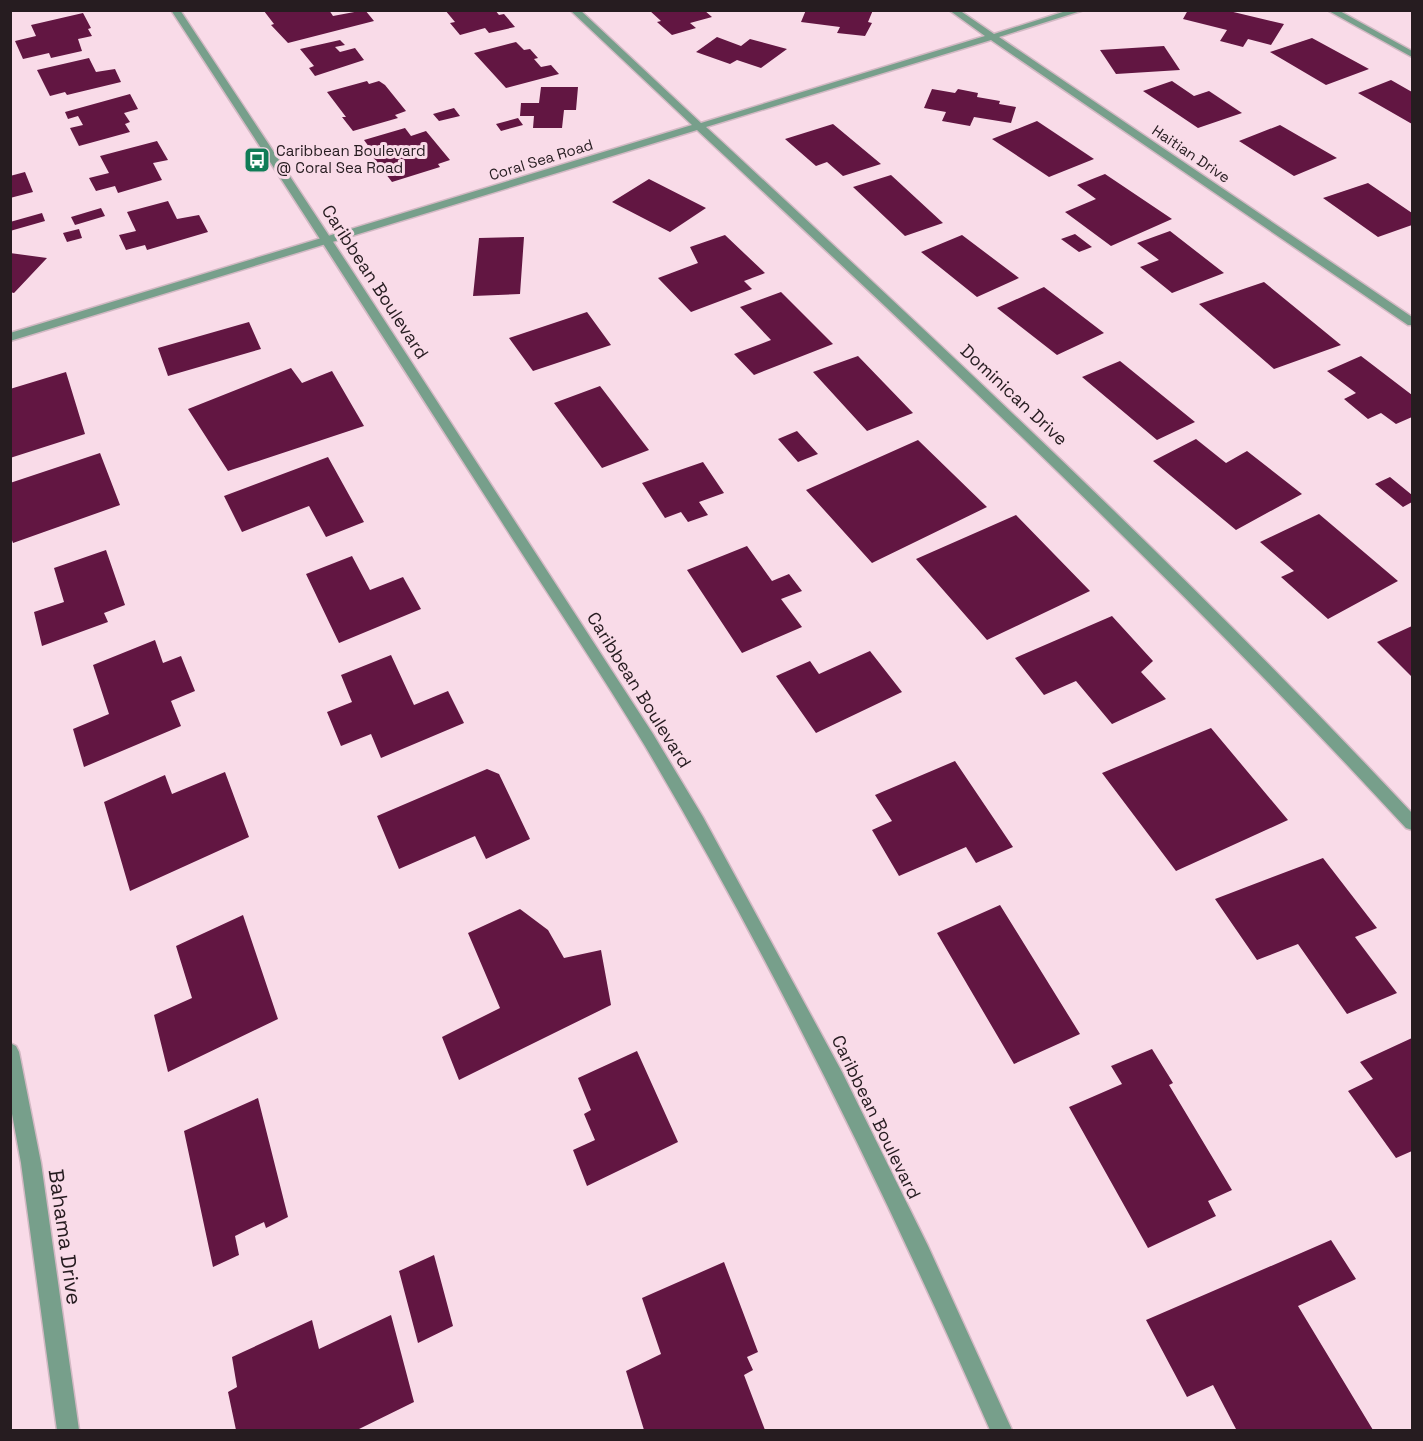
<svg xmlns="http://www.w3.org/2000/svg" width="1423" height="1441" font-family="'Space Grotesk',sans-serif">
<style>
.building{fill:#621642}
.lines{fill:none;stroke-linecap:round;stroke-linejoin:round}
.minor-casing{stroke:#d3b9c4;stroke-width:3}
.tertiary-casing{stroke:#d3b9c4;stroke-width:3}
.minor{fill:#779f8b;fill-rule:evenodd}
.tertiary{fill:#779f8b;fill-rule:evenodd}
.labels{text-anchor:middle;stroke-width:6;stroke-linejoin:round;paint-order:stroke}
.far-poi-label{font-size:15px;fill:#261c20;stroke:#f9dbe8;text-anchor:start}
.far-street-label{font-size:15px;fill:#261c20;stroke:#f9dbe8}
.street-label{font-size:18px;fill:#261c20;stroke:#f9dbe8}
.near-street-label{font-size:21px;fill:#261c20;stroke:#f9dbe8}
</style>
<rect width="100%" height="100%" fill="#f9dbe8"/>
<path class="building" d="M329,10L333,16L365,10L374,21L288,43L271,25L274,24L264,11Z
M445,10H495L499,15L504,14L515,27L489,33L485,28L460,35L450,23L455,22Z
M649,10H704L712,17L690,23L696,28L672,35L657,22L661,21Z
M806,10L838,11L873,10L868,22L872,23L865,36L837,33L840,27L801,22Z
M1188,10H1225L1284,24L1271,45L1248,39L1243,47L1220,41L1227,30L1183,19Z
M83,13L91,28L88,29L92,36L78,39L82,51L51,58L49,53L23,59L15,41L36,36L31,25Z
M717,37L741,46L750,39L787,49L761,68L737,60L730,64L696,52Z
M1312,38L1369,69L1326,85L1270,52Z
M340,40L345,45L335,47L340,52L355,48L364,60L315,76L309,68L314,66L300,49Z
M516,42L524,50L530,49L538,58L534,59L541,67L551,65L559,74L506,88L474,53Z
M1164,46L1180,70L1116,74L1100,50Z
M89,58L96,72L115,69L121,82L67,95L65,92L50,96L37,70Z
M1391,80L1412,92V124L1358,93Z
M367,81L369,84L379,81L385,85L406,111L395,115L398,118L353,131L342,117H346L327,92Z
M1172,81L1194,96L1209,91L1242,113L1198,128L1143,91Z
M541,87H578L576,110H564L562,128H533L534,116H520L521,103H539Z
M932,89L955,93L958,89L978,93L977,97L1000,101L999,104L1016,107L1011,123L974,117L970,126L942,121L946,112L924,108Z
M130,94L138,109L124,113L130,122L125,124L130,132L79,146L70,128L83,125L78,116L68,119L65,112Z
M454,108L460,116L439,121L433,114Z
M518,118L523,125L501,131L496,124Z
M1037,121L1094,159L1049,177L992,139Z
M833,124L881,164L843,176L827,162L816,166L785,139Z
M1280,125L1337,158L1294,176L1239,141Z
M405,128L411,136L426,131L450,160L438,164L440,167L392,182L372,156L375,155L364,140Z
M157,141L168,160L153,163L162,180L118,193L115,186L96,191L89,178L109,173L100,156Z
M25,172L33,192L10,198V176Z
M1105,174L1172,219L1111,246L1065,212L1096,199L1077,185Z
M891,175L943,223L905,236L853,187Z
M649,179L706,208L670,232L612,202Z
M1368,183L1412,213V225L1378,237L1323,198Z
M168,201L177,219L199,215L208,232L147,250L145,245L126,250L119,235L136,231L127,212Z
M101,208L105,216L75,225L71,217Z
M42,213L45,221L10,231V222Z
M79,229L82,238L67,242L63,233Z
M1170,231L1224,273L1172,293L1140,267L1159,260L1137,243Z
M1075,234L1092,247L1079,252L1061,239Z
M725,235L765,273L744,281L752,289L691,312L658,278L698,263L690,247Z
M962,235L1019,278L977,297L921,252Z
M524,237L520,294L473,296L479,238Z
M10,253L47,258L14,293L10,292Z
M1264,282L1341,345L1274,369L1199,304Z
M1044,287L1104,333L1057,355L997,308Z
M781,292L833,344L754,375L734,354L771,340L740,307Z
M587,312L611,345L533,371L509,338Z
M249,322L261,349L168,376L158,348Z
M858,356L913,413L867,431L813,372Z
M1361,356L1412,395V417L1396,424L1381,413L1368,419L1344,399L1356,393L1327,371Z
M1120,361L1195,422L1157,440L1082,377Z
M291,368L302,383L332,371L364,426L228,471L188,409Z
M66,372L85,434L10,458V389Z
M600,386L649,450L602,468L554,403Z
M797,431L818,454L798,462L778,439Z
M1196,439L1226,463L1247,451L1302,494L1236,530L1153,461Z
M918,440L987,507L872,563L806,490Z
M100,453L120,505L13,543L10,535V483Z
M328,457L364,522L326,537L309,506L242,532L224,496Z
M703,462L724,493L699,502L708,515L688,522L681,512L665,518L642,483Z
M1390,477L1412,495V502L1403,507L1375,484Z
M1319,514L1398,581L1328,619L1281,577L1294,571L1260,542Z
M1016,515L1090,591L987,640L916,559Z
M747,546L772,581L789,574L802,591L781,599L802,627L742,653L687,570Z
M106,550L125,605L104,613L108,622L42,646L34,612L64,602L54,568Z
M352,556L370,590L403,577L421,609L339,643L306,574Z
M1112,616L1153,661L1141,672L1166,699L1112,724L1076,681L1044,695L1015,658Z
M1412,626V677L1377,642Z
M155,640L163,663L181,656L195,691L171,701L181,726L84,767L73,729L109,714L93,665Z
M870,651L902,692L816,733L776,676L810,661L819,674Z
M391,655L414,705L448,691L464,723L381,758L371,734L341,746L327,712L352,702L341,675Z
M1211,728L1288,820L1176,871L1102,773Z
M955,761L1013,847L976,863L966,847L899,876L872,830L892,821L875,795Z
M487,769L499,774L530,839L486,859L475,836L399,869L377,816Z
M225,772L249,837L130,891L104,802L165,775L172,794Z
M1323,858L1377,928L1355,937L1397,993L1347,1014L1298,944L1257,960L1215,899Z
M1000,905L1080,1034L1014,1064L937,933Z
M520,909L548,930L564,958L601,950L611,1005L459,1080L442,1037L500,1008L468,933Z
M243,915L278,1019L168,1072L154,1015L192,998L176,946Z
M1412,1038V1151L1396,1158L1348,1091L1373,1079L1360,1062Z
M1152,1049L1173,1083L1169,1085L1232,1190L1208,1201L1216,1216L1148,1248L1069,1107L1122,1084L1111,1066Z
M637,1051L678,1142L587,1186L573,1150L595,1140L584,1114L591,1110L578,1078Z
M258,1098L288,1217L266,1228L264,1222L235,1236L239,1255L213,1267L184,1131Z
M1331,1240L1356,1279L1298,1306L1373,1430H1233L1236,1429L1213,1385L1187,1397L1146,1320Z
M434,1255L453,1326L418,1343L399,1271Z
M724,1262L758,1352L747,1357L753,1370L744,1375L765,1430H644L626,1371L661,1354L642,1298Z
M391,1315L414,1402L357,1430H236L228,1392L237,1387L232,1357L312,1320L319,1349Z"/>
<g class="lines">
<g class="minor-casing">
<path id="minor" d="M570,10H580L701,123L985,36L949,10H959L994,34L1069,10H1084L999,37L1412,317V325H1408L991,40L706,127C947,350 1187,573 1412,813V830L1406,828C1180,583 941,357 697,130L10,341V333L692,125Z
M1327,10H1338L1412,51V57Z
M10,1043L16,1046L19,1052L41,1163L79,1430H57L21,1163L10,1103Z"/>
</g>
<g class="tertiary-casing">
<path id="tertiary" d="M171,10H180L351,269L653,734L703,817L842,1072L928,1246L1012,1430H990C887,1196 775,966 645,746C598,668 547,593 498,516C390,347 281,178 171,10Z"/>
</g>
<use href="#minor" class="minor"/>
<use href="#tertiary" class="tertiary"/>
</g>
<defs>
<g id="bus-square" transform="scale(1.35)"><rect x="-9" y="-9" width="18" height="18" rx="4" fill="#107c57" stroke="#f9dbe8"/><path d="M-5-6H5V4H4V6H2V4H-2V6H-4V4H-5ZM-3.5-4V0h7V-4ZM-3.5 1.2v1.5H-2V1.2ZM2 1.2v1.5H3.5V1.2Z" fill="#fff"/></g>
</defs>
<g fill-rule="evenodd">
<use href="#bus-square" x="257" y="160"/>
</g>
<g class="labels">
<g class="far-poi-label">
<text x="276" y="156">Caribbean Boulevard<tspan x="276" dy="17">@ Coral Sea Road</tspan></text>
</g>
<g class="far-street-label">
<text transform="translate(1191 154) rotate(34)" y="5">Haitian Drive</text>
<text transform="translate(541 160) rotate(-17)" y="5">Coral Sea Road</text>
</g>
<g class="street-label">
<text transform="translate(375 282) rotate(57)" y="6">Caribbean Boulevard</text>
<text transform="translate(1014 395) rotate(43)" y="6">Dominican Drive</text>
<text transform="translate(639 690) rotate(58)" y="6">Caribbean Boulevard</text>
<text transform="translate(876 1117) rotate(64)" y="6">Caribbean Boulevard</text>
</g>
<g class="near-street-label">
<text transform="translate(65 1237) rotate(82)" y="7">Bahama Drive</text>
</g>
</g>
<rect width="1423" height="1441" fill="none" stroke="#261c20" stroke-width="24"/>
</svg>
